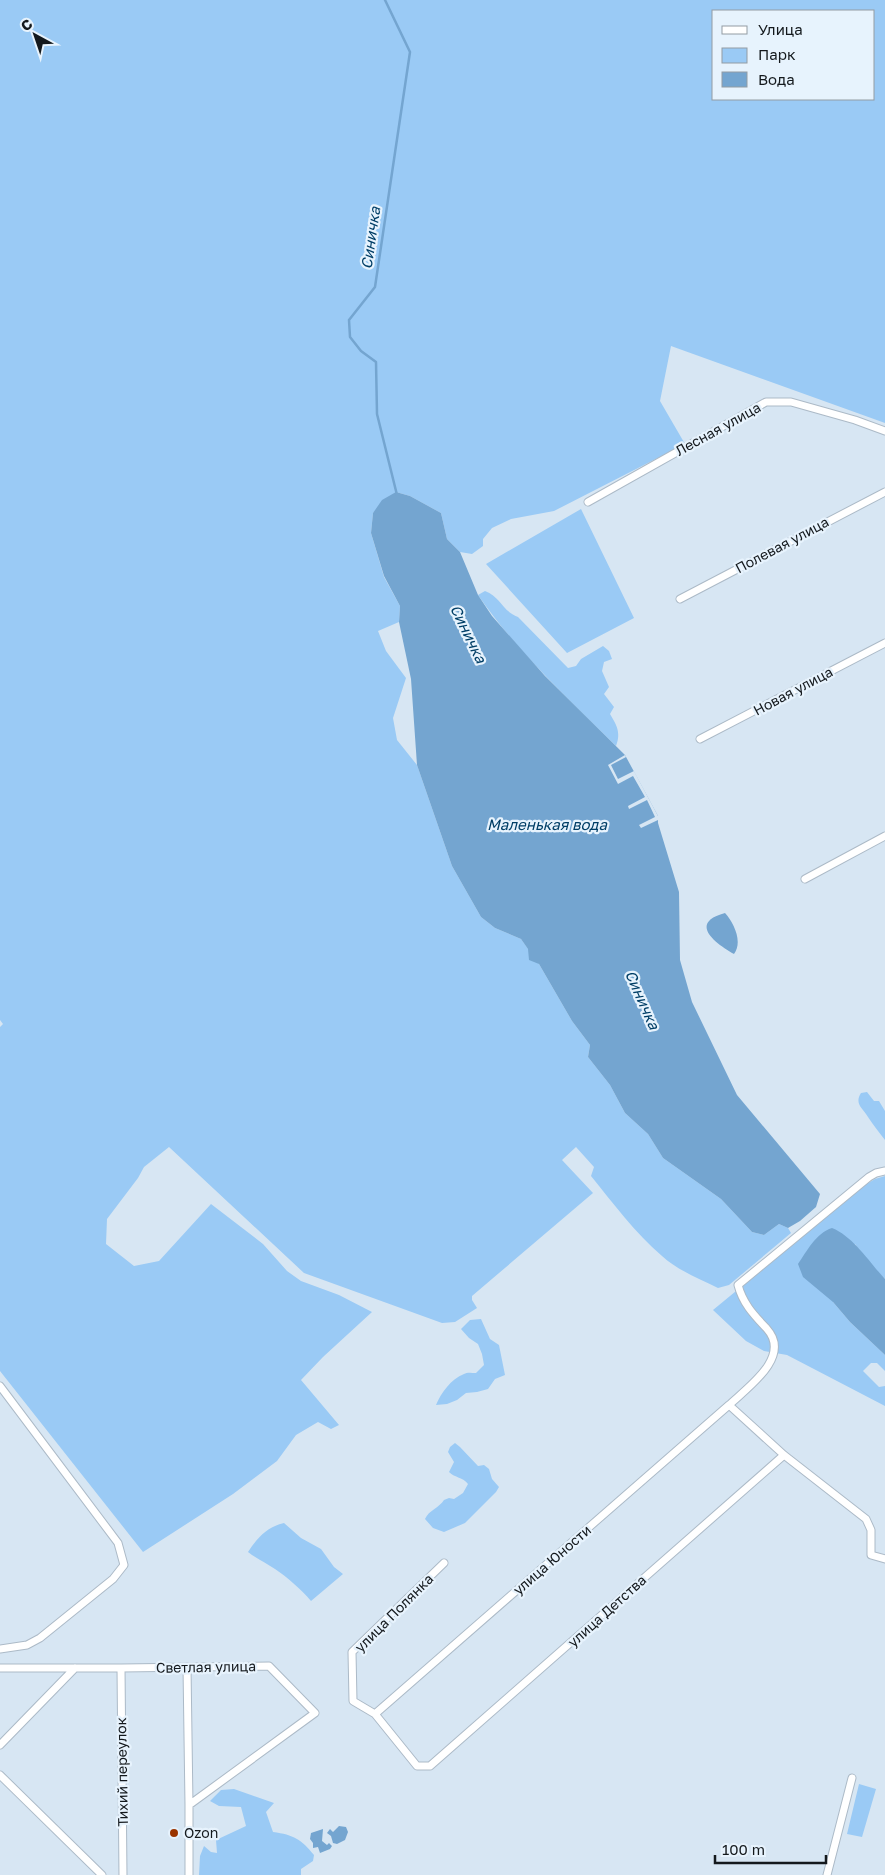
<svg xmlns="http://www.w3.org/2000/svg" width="885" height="1875" font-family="'Golos Text',sans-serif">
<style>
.green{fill:#9acaf5;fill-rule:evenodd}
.water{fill:#74a5d0}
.pier{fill:#d7e6f3}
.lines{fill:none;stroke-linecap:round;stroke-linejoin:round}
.stream{stroke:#74a5d0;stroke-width:2.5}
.minor-casing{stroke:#acbac7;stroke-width:9}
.minor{stroke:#fff;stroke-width:7}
.poi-dot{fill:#993400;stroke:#e7f3fd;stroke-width:2}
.labels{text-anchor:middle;stroke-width:4.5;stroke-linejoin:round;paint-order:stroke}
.street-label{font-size:14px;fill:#14191d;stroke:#e7f3fd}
.poi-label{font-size:14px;fill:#14191d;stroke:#e7f3fd;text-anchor:start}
.water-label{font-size:15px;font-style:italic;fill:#003e66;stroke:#e7f3fd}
</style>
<rect width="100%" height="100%" fill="#d7e6f3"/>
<path class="green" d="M0,0H885V423L671,346L660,401L685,444L554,511L511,519L492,528L483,539V546L472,554L460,552L447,539L441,513L410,496L396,492L373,513L371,533L384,577L400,606L399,622L378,631L386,651L406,678L393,718L397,740L417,765L452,866L481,917L495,928L521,939L539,964L572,1021L590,1045L588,1057L610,1085L625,1113L648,1134L663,1158L721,1199L752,1232L764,1235L779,1224L788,1228L791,1233L729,1285L718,1288C700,1279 677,1270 662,1256C635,1233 613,1203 591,1176L594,1167L576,1147L562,1160L593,1193L472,1296V1300L477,1308L455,1322L442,1323L304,1273L169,1147L144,1167L138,1178L107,1219L106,1244L134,1266L159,1261L211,1204L263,1244L287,1271L301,1281L339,1295L372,1312L323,1357L301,1380L339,1425L331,1429L318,1422L296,1435L277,1461L233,1494L143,1552L0,1371V1027L3,1024L0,1020ZM714,11H874V99H714Z
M581,509L634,618L567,653L486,564Z
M485,591C501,597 502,611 518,617L568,668L576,666L581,659L603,646L609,651L612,659L604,662L602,671L609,687L604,694L614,707L610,714C617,726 621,732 616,746C568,698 517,652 478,595Z
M867,1092L874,1101H879L885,1111V1140C879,1132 873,1125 868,1117C863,1108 854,1104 861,1093Z
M885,1176V1279L868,1262L855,1244L833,1302L850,1322L885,1355V1371L877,1363H871L863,1371L879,1387L885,1386V1406L787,1355L764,1351L746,1341L713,1310L865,1185L875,1179Z
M481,1319L490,1339L499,1345L505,1375L495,1379L488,1389L477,1392L466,1393L457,1400L447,1404L436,1405C441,1393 451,1379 464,1374C467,1372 472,1373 476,1373L484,1365L482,1354L478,1344L469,1338L461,1329L470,1320Z
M455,1443L460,1447L478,1466L484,1465L489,1469L492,1479L499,1487L496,1492L465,1523L444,1532L433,1528L425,1519C429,1510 439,1508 444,1500L449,1498L454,1499L463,1493L468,1484C463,1477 455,1478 449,1472L454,1462L448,1452L450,1447Z
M284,1523L301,1538L321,1549L334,1567L343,1574L311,1601C302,1590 287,1577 275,1569C266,1563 257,1559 248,1552C257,1538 267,1527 284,1523Z
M859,1784L876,1789L862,1837L847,1834Z
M234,1789L274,1803L266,1812L273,1832C294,1835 301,1839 314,1855L313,1861L301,1869V1875H199L200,1856L204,1846L211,1852L217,1853L216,1840L246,1826L241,1807L219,1806L210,1801L221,1790Z"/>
<path class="water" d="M396,492L410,496L441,513L447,539L460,552L478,595L492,616L545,676L625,755L658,816V823L679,892L680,960L692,1002L737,1095L820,1194L816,1207L800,1221L788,1228L779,1224L764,1235L752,1232L721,1199L663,1158L648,1134L625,1113L610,1085L588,1057L590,1045L572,1021L539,964L529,960L528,949L521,939L495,928L481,917L452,866L417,765L411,679L399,622L400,606L384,576L371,533L373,513L382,500Z
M725,913C734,923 743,942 734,954C715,943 688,923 725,913Z
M832,1228C854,1237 869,1262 885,1279V1355L850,1322L833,1302L803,1277L798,1264C807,1251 816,1233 832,1228Z
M339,1826L346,1827L348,1832L345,1840L337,1844L333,1843L331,1836L327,1833L330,1829L333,1832Z
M323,1829L322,1841L327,1845L329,1843L332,1846L330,1849L320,1853L318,1847L313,1848V1843L310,1839L311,1833Z"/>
<path class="pier" d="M625,755L626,757L611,765L618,779L634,771L658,816V820L641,828L639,825L655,817L647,800L629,809L628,806L645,797L633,776L618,784L608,765Z"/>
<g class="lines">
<path class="stream" d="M385,0L410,52L375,287L349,320L350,337L361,351L376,362L377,414L397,495"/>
<g class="minor-casing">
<path id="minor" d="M588,502L766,402H791L855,420L885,431
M680,599L885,492
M700,739L885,643
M805,879L885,836
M0,1386L118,1543L124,1565L113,1579L40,1638L27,1645L0,1649
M729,1405L784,1455L866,1519L871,1530V1555L885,1559
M444,1563L352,1652L353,1701L375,1714L417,1766H430L784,1455
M187,1667L189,1805
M0,1668H121L269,1666L315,1713L189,1805V1875
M121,1668L123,1875
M375,1714L729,1405C747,1388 792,1357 767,1329C754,1315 743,1304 738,1285L869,1177L876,1173L885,1171
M0,1745L75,1668
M0,1775L102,1875
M827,1875L852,1778"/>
</g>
<use href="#minor" class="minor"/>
</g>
<circle class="poi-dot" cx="174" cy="1833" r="5"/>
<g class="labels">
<g class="street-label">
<text transform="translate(718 429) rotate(-29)" y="5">Лесная улица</text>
<text transform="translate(782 545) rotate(-28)" y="5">Полевая улица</text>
<text transform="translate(793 691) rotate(-28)" y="5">Новая улица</text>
<text transform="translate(552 1560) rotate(-41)" y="5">улица Юности</text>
<text transform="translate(607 1611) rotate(-42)" y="5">улица Детства</text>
<text transform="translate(394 1613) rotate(-45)" y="5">улица Полянка</text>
<text transform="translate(206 1667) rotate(-1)" y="5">Светлая улица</text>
<text transform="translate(122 1772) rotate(-91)" y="5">Тихий переулок</text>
</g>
<g class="poi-label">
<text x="184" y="1838">Ozon</text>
</g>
<g class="water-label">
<text transform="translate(371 238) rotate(-82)" y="5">Синичка</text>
<text transform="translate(468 634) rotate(64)" y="5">Синичка</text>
<text x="547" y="830">Маленькая вода</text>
<text transform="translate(642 1000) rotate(66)" y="5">Синичка</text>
</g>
</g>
<rect x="712" y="10" width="162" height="90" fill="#e7f3fd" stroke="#939ca3"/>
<rect x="722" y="26" width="25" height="8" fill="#ffffff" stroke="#939ca3"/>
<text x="758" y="35" font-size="15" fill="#14191d">Улица</text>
<rect x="722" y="48" width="25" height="15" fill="#9acaf5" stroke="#939ca3"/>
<text x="758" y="60" font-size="15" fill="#14191d">Парк</text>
<rect x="722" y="72" width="25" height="15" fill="#74a5d0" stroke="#939ca3"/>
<text x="758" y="85" font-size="15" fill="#14191d">Вода</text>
<g transform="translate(35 35) rotate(320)" stroke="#e7f3fd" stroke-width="4" paint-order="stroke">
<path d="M0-4L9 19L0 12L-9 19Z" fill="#14191d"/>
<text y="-8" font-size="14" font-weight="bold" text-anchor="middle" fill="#14191d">С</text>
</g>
<path d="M715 1855v8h111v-8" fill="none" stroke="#14191d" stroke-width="2.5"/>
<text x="722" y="1855" font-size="15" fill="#14191d" stroke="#e7f3fd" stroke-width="4" paint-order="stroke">100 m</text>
</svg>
